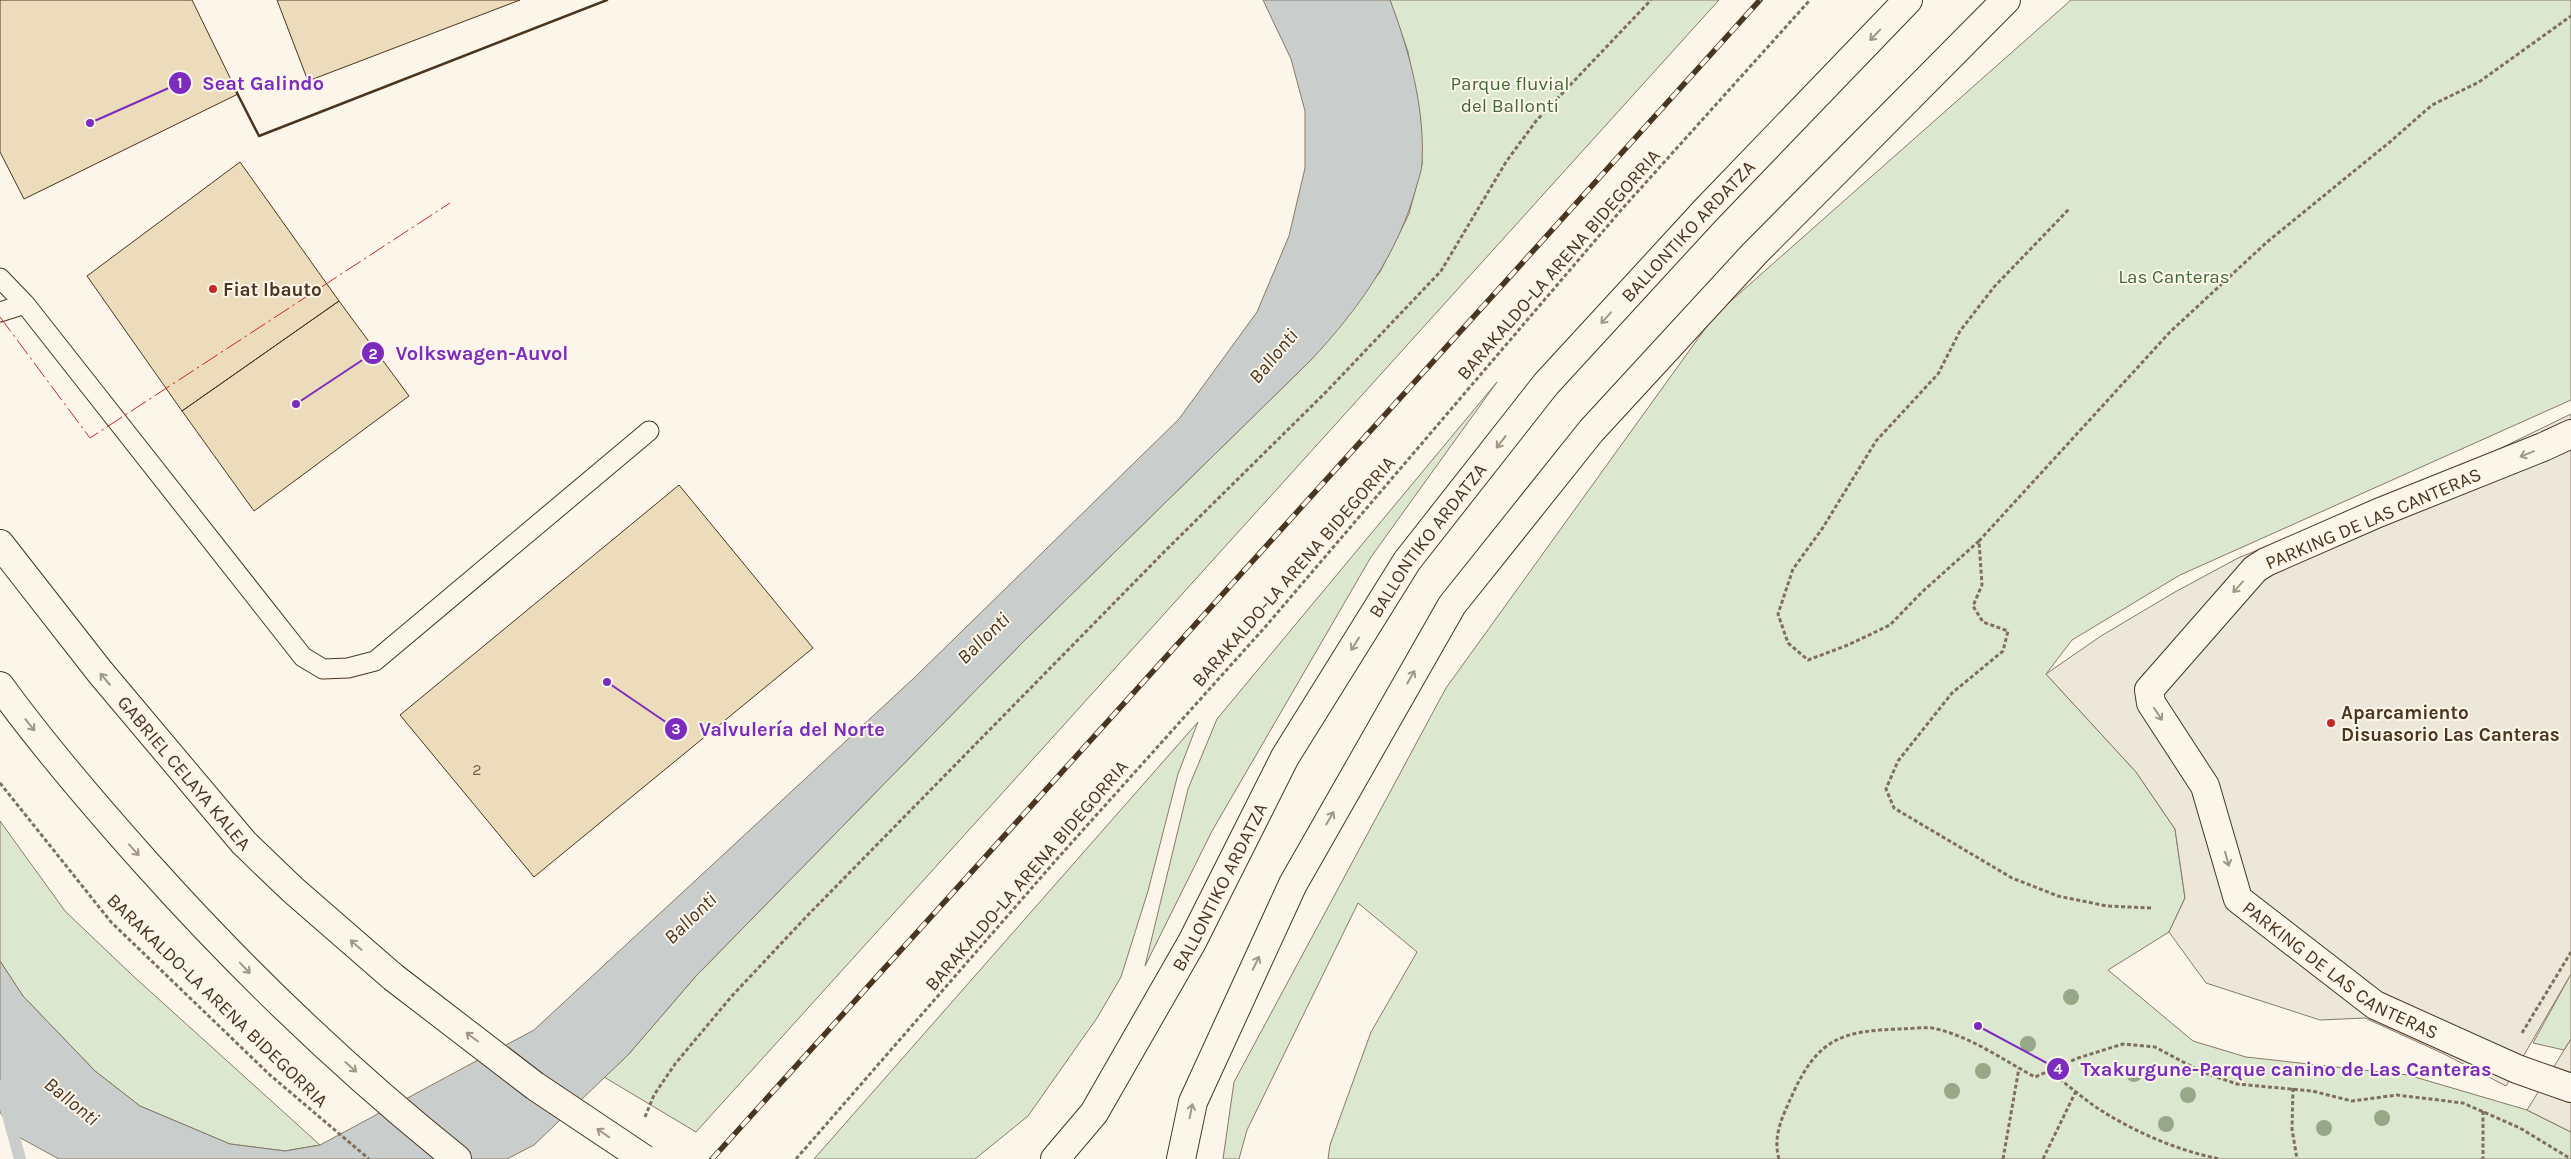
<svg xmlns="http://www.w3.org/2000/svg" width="2571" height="1159" font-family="Karla,sans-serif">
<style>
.green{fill:#dce7d0;stroke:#887966}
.parking{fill:#ede7d9;stroke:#887966}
.water{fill:#c9cecd;stroke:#887966}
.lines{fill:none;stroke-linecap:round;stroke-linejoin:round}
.stream{stroke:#c9cecd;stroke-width:12}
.building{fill:#ecdcbc;stroke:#4a3520}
.service-casing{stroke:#4a3520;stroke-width:21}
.minor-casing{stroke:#4a3520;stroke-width:30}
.primary-casing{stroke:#4a3520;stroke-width:30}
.path{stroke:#7f6f5c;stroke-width:3;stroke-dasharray:4 2.5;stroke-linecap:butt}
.service{stroke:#fbf6e9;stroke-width:19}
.minor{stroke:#fbf6e9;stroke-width:28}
.primary{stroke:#fbf6e9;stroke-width:28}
.rail-casing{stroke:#4a3520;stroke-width:5.5}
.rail{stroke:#fbf6e9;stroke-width:4;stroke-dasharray:11;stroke-linecap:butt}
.primary-bridge-casing{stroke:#4a3520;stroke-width:30;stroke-linecap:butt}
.primary-bridge{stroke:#fbf6e9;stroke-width:28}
.wall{stroke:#4a3520;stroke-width:2.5}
.power{stroke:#c62828;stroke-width:1;stroke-dasharray:18 4 2.5 4;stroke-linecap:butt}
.tree{fill:#96a887}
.oneway{stroke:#a29684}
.poi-dot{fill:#c62828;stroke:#fbf6e9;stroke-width:2}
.labels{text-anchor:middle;stroke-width:4;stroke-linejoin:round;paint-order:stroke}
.number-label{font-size:16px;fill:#725f47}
.park-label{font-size:19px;fill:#436837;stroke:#fbf6e9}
.street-label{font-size:19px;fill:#4a3520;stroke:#fbf6e9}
.poi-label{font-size:19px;font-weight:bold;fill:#4a3520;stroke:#fbf6e9;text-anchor:start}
.water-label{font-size:20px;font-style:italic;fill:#4a3520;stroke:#fbf6e9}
.leader{fill:none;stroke:#7b2cbf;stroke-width:2}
.callout-dot{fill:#7b2cbf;stroke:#fbf6e9;stroke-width:2}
.mark-label{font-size:15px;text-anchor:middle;font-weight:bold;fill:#fff}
.callout-label{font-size:20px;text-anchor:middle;font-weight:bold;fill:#7b2cbf;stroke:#fbf6e9;stroke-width:4;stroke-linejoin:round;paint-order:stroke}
</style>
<rect width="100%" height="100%" fill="#fbf6e9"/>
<path class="green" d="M1390,0H1719L696,1132L604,1077L628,1055L696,976L1024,641L1311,360L1380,272L1409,214L1422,164L1420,117L1408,52Z
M2071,0H2571V400L2180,575L2072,640L2046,674L2136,772L2175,829L2185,898L2169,932L2108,970L2193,1041L2246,1057L2408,1075L2527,1110L2571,1132V1159H1328L1330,1145L1371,1032L1417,952L1358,903L1247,1130L1239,1159H1223L1234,1082L1446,688L1715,315Z
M1497,382L1371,557L1212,831L1145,966L1188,789L1217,719Z
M1198,722L1178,774L1148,891L1121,977L1097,1018L1028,1116L975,1159H814Z
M0,821L65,911L131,974L320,1145L285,1151L230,1144L140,1106L95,1071L23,996L0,961Z
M2571,974V1039L2564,1050L2533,1043Z"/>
<path class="parking" d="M2571,414V974L2506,1086L2444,1054L2365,1018L2320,1020L2206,983L2169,932L2185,898L2175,829L2136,772L2046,674L2101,636L2175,592L2238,558L2456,470Z
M2571,1039V1132L2527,1110Z"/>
<path class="water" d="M1263,0H1390C1409,50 1425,108 1422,162C1422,171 1418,180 1416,188C1398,254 1357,311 1311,360L1024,641L696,976L628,1055L534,1145L507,1159H59L15,1135L0,1112V961L23,996L95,1071L140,1106L230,1144L285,1151L320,1145L534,1030L914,678L1179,419L1257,312L1289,236L1305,168V111L1291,59Z"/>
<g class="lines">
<path class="stream" d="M0,1086L20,1159"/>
</g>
<path class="building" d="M0,0H192L238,94L24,199L0,152Z
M277,0H520L308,81Z
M240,162L339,301L182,411L87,276Z
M339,301L409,396L254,511L182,411Z
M679,485L813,648L534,877L400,715Z"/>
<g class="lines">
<g class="service-casing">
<path id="service" d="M0,278L25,304L303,657L323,669L348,668L375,661L649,431
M0,312L25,304"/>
</g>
<g class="minor-casing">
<g id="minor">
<path id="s1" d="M2571,434L2543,447L2378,513L2266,562L2255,569L2149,690L2151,703L2205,786L2238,899L2375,1005L2517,1069L2571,1088"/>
</g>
</g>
<g class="primary-casing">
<g id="primary">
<path id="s2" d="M0,544L100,672L244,843L293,890L393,977"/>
<path d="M0,686C45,748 96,807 147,864C242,970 346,1070 457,1159"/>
<path id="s3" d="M1055,1159L1094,1113L1192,942L1285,757L1407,561L1546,384L1706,210L1908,0"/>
<path d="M1181,1159L1193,1102L1293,884L1452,605L1591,431L1754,254L2006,0"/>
</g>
</g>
<path class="path" d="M1979,541L1922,592L1890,625L1848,645L1808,660L1788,643L1778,614L1793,569L1822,529L1876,441L1938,374L1960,331L1994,287L2070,208
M0,783L111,922L270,1075L369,1159
M2151,908L2107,906L2058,896L2012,878L1894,808L1886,789L1898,761L1952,693L2003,651L2008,631L1983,622L1973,606L1982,585L1979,541L2170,332L2267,242L2391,141L2432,105L2479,82L2571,16
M2522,1033L2571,952
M2049,1071C2067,1084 2083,1099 2102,1111C2137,1133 2179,1151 2220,1159
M2293,1088L2292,1129L2297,1159
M2483,1111V1159
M645,1117L654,1095L675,1064L731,997L806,917L1166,550L1327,391L1441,271L1506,162L1536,121L1651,0
M796,1159L1057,859L1266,626L1622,209L1810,0
M1779,1159C1772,1134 1784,1114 1794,1091C1819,1038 1843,1031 1899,1029C1911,1029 1926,1026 1937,1029C1973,1038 2003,1060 2035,1077L2078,1058L2123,1044L2155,1047L2202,1072L2237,1084L2312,1091L2352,1101L2397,1095L2463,1103L2520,1128L2571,1159
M2003,1159L2019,1068
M2043,1159L2076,1091"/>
<use href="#service" class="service"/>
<use href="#minor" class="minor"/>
<use href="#primary" class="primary"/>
<g class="rail-casing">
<path id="rail" d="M712,1159L1760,0"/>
</g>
<use href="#rail" class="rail"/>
<g class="primary-bridge-casing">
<path id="primary-bridge" d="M393,977L535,1086L644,1159"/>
</g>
<use href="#primary-bridge" class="primary-bridge"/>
<path class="wall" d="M236,91L259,136L607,0"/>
<path class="power" d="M0,317L90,438L450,203"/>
</g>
<g class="tree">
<circle cx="2071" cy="997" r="8"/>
<circle cx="2028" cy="1044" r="8"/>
<circle cx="1983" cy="1071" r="8"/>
<circle cx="2134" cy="1074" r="8"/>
<circle cx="1952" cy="1091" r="8"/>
<circle cx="2188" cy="1095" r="8"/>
<circle cx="2382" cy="1118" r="8"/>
<circle cx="2166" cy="1124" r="8"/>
<circle cx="2324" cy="1128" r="8"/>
</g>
<defs><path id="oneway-shaft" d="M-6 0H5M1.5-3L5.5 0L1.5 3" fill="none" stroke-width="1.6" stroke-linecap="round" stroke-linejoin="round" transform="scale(1.25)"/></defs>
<g class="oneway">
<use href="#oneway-shaft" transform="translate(1875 35) rotate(134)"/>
<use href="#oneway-shaft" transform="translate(1606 318) rotate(132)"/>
<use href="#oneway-shaft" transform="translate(1501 442) rotate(128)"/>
<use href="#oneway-shaft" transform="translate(2527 454) rotate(158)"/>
<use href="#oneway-shaft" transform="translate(2238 587) rotate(132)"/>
<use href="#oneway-shaft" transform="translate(1355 644) rotate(122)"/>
<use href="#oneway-shaft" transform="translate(1411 677) rotate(-60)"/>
<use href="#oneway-shaft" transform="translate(105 679) rotate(-130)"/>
<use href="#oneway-shaft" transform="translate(2158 714) rotate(56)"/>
<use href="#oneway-shaft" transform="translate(30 725) rotate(51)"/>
<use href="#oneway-shaft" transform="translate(1330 818) rotate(-60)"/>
<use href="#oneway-shaft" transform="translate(134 850) rotate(48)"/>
<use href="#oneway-shaft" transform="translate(2227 859) rotate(75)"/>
<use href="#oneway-shaft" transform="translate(356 945) rotate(-139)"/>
<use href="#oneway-shaft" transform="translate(1256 963) rotate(-65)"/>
<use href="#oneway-shaft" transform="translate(245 968) rotate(46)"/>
<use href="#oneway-shaft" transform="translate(472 1037) rotate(-143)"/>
<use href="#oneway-shaft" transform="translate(351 1067) rotate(42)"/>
<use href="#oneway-shaft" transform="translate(1191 1111) rotate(-79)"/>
<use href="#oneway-shaft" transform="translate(603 1133) rotate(-145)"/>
</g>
<g class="poi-dot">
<circle cx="213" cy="289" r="5"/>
<circle cx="2331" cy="723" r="5"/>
</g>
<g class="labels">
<g class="number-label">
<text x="477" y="775">2</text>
</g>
<g class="park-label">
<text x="1510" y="90">Parque fluvial<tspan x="1510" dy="22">del Ballonti</tspan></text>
<text x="2174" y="283">Las Canteras</text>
</g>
<g class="street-label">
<text dy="7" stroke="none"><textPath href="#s3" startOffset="1129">BALLONTIKO ARDATZA</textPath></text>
<text transform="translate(1558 264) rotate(-49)" y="7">BARAKALDO-LA ARENA BIDEGORRIA</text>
<text transform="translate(2373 518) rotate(-23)" y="7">PARKING DE LAS CANTERAS</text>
<text dy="7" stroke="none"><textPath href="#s3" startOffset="724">BALLONTIKO ARDATZA</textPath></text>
<text transform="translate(1293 571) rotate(-49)" y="7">BARAKALDO-LA ARENA BIDEGORRIA</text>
<text dy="7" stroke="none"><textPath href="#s2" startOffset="294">GABRIEL CELAYA KALEA</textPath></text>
<text transform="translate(1026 875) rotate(-49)" y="7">BARAKALDO-LA ARENA BIDEGORRIA</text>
<text dy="7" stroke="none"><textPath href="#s3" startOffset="319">BALLONTIKO ARDATZA</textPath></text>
<text dy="7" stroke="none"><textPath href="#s1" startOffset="860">PARKING DE LAS CANTERAS</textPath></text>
<text transform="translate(218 1000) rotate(44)" y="7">BARAKALDO-LA ARENA BIDEGORRIA</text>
</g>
<g class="poi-label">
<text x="223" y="296">Fiat Ibauto</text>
<text x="2341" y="719">Aparcamiento<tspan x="2341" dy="22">Disuasorio Las Canteras</tspan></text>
</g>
<g class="water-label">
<text transform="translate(1273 356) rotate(-50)" y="7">Ballonti</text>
<text transform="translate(983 638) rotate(-44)" y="7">Ballonti</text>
<text transform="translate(690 918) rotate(-44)" y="7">Ballonti</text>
<text transform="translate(72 1101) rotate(39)" y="7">Ballonti</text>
</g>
</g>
<path class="leader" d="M90 123L180 83M296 404L373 353M607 682L676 729M1978 1026L2058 1069"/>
<g class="callout-dot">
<circle cx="90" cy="123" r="5"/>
<circle cx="296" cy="404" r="5"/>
<circle cx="607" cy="682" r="5"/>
<circle cx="1978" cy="1026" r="5"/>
<circle cx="180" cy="83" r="12"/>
<circle cx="373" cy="353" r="12"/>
<circle cx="676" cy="729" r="12"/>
<circle cx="2058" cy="1069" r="12"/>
</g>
<g class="mark-label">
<text x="180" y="88">1</text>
<text x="373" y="359">2</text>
<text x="676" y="734">3</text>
<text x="2058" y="1074">4</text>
</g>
<g class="callout-label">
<text x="263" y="90">Seat Galindo</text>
<text x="482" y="360">Volkswagen-Auvol</text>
<text x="792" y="736">Valvulería del Norte</text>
<text x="2286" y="1076">Txakurgune-Parque canino de Las Canteras</text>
</g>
</svg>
